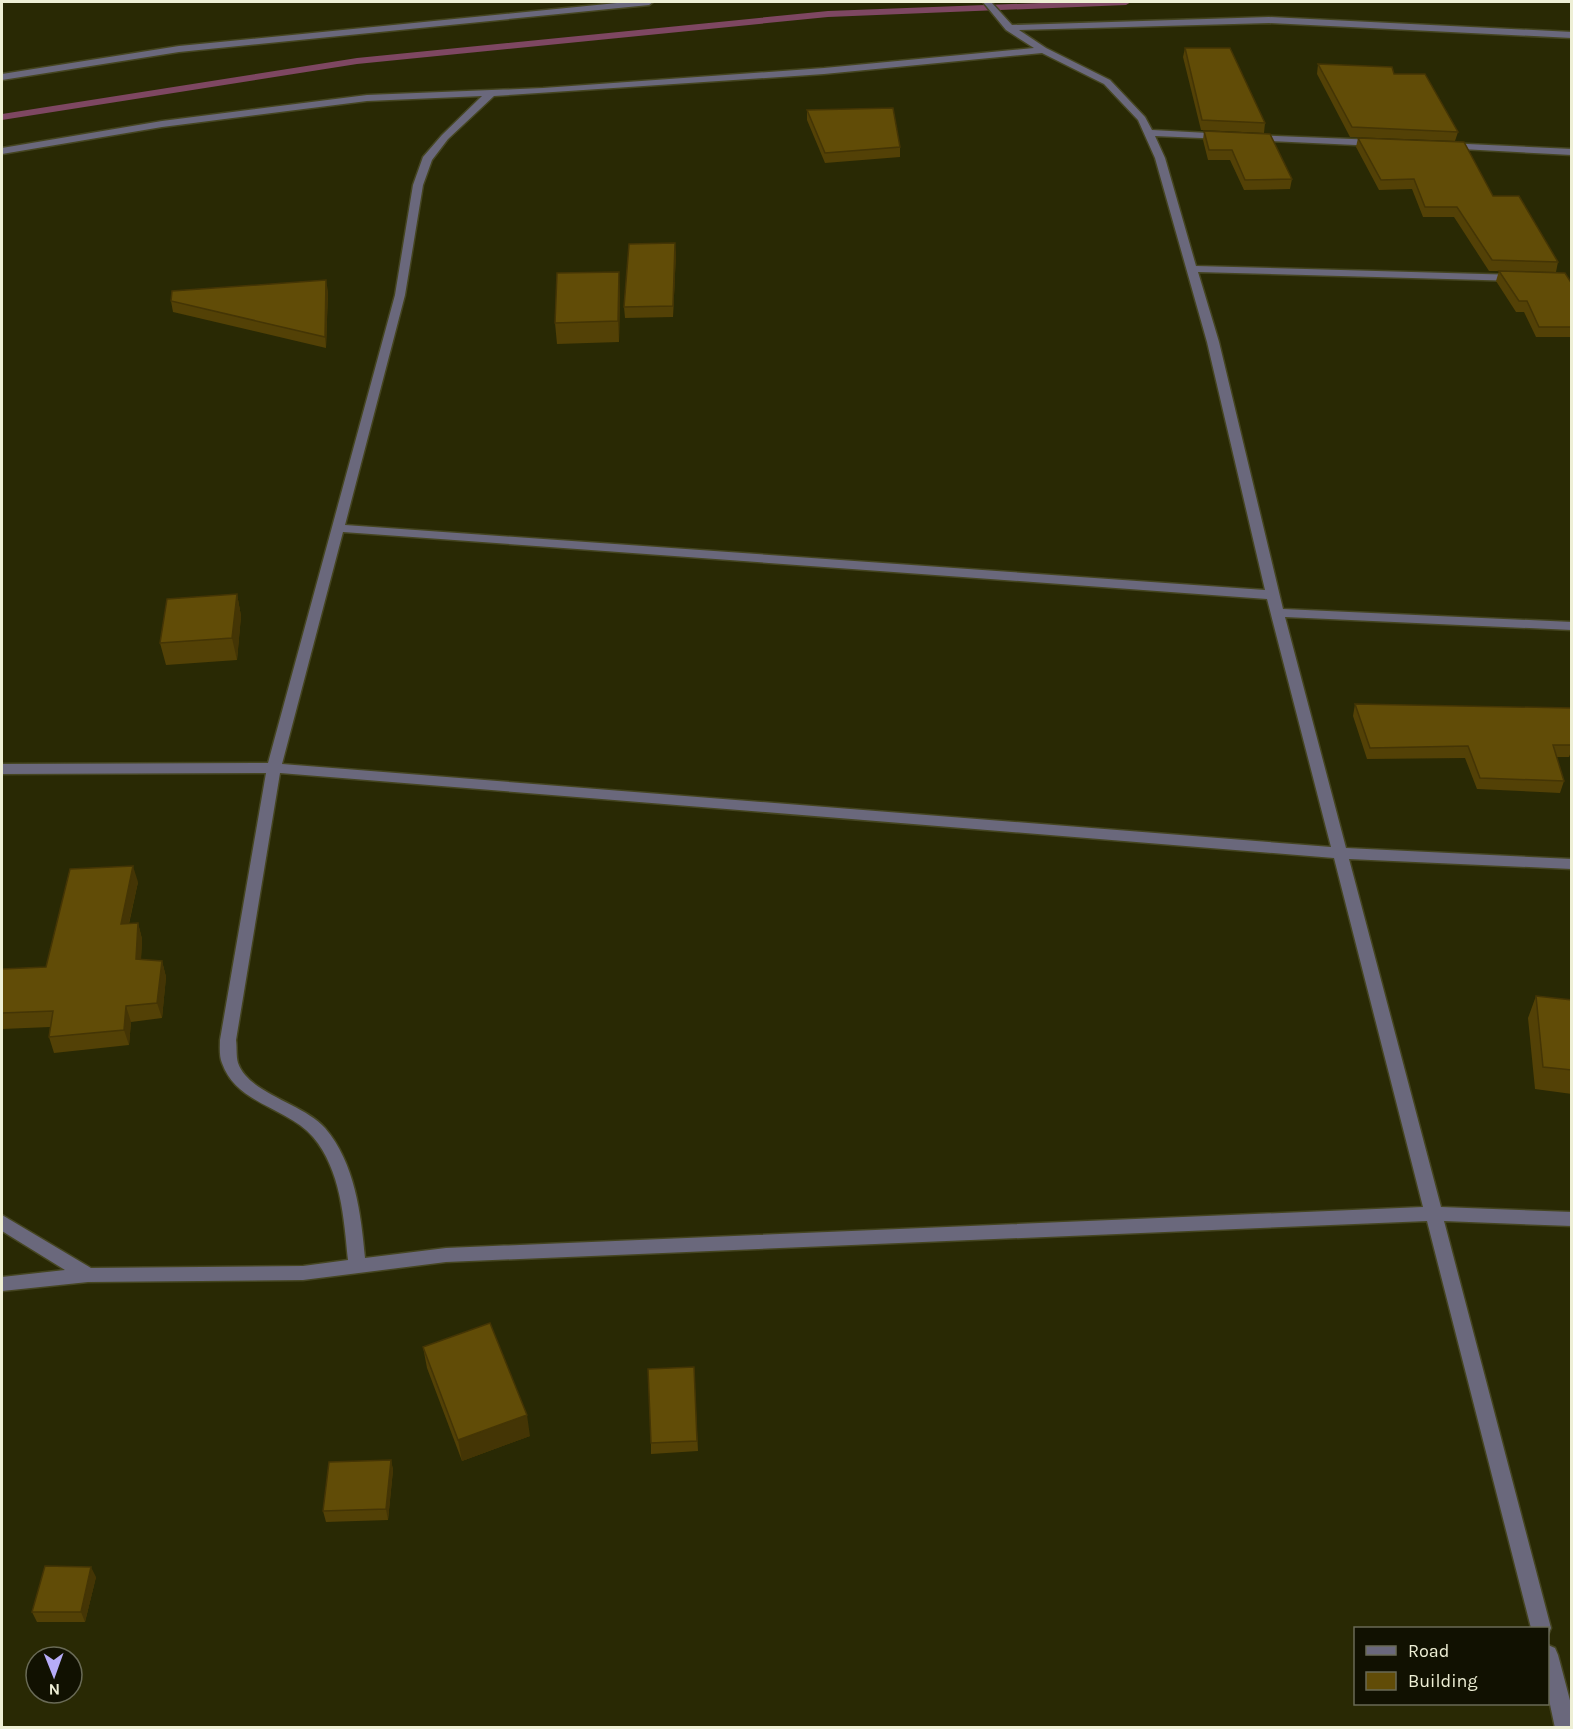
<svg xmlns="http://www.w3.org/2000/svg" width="1573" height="1729" font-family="Karla,sans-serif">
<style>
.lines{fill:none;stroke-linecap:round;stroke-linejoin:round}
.stream{fill:#7e4762;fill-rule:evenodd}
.minor-casing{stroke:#454521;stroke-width:3}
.minor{fill:#6a687c;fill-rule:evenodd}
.wall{fill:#534106}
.shaded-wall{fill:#443505}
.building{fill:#614c07;stroke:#443505;stroke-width:1.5}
</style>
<rect width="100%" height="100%" fill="#292904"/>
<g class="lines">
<path class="stream" d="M1066,2H1131L1126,5L828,17L357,64L2,120V114L357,58L828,11Z"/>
<g class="minor-casing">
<path id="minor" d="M627,2H653L649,5L179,52L2,80V74L179,46Z
M983,2H991L1012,25L1269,17L1572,32V38L1269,23L1019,30L1046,48L1110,80L1145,117L1152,130L1227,134L1229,136L1224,139L1155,136L1165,158L1196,266L1518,275L1523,278L1518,281L1198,272L1219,342L1283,609L1572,622V630L1285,617L1346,848L1572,859V869L1349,859L1441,1207L1572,1212V1226L1444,1221L1551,1628L1548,1635V1628H1531L1427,1221L446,1262L303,1280L88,1282L2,1291V1277L65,1270L2,1231V1215L91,1268L303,1266L348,1260C344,1219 341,1170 313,1137C287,1107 236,1104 222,1063C219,1056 220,1047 220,1040L266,773L2,774V764L268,763L395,295L413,185L423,157L442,135L482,96L367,101L162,127L2,154V148L162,121L367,95L543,88L824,68L1034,48L1006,30ZM1042,53L1104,84L1138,120L1155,158L1207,342L1265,590L345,525L405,295L423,185L432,160L448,139L494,96L824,74ZM343,532L1267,599L1331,847L282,764ZM280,773L1334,858L1423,1207L446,1248L365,1258C361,1214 355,1163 325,1128C303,1103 249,1094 238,1063C236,1056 237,1047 236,1040Z
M1254,135L1377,140L1382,143L1377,146L1251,140V136Z
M1446,143L1572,149V155L1443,148V144Z
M1548,1645L1555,1648L1558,1655L1572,1708V1728H1555L1548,1695Z"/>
</g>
<use href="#minor" class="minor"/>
</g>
<path class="wall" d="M1185,48L1265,123L1264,133L1201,130L1183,57Z
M1318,64L1394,74L1458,132L1455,141L1350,137L1317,74Z
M807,110L900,147V157L825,163L807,120Z
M1204,131L1292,179L1290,189L1244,190L1230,160H1208L1203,140Z
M1358,138L1493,196L1558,262L1556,272L1489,271L1454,217H1423L1412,189L1379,190L1356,147Z
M676,253L673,317L625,318L624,307Z
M1499,271L1572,284V337H1536L1524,312H1516L1496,281Z
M328,291L326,348L173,312L171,301Z
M620,292L619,342L557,344L555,323Z
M237,594L241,616L237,660L166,665L160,643Z
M1355,704L1572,708V750L1569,757H1556L1564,781L1560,793L1477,789L1465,758L1367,759L1353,716Z
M138,882L129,924L138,923L142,939L141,960L162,961L166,977L162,1018L131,1022L129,1045L54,1053L49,1037L50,1027L2,1029V969L46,967Z
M1536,996L1572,1000V1094L1535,1089L1528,1018Z
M423,1347L530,1436L462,1461L427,1368Z
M694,1367L698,1451L651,1454V1443Z
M391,1460L393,1470L388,1520L326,1522L323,1511Z
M96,1577L85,1622H37L32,1612Z"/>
<path class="shaded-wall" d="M675,243L676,253L673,317V306Z
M619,272L620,292L619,342L618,321Z
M326,280L328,291L326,348L325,337Z
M237,594L241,616L237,660L232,638Z
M133,866L138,882L125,940L121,924Z
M138,923L142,939L140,975L136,959Z
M162,961L166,977L162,1018L157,1003Z
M126,1006L131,1022L129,1045L124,1030Z
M527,1415L530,1436L462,1461L458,1440Z
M391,1460L393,1470L388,1520L386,1509Z
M91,1567L96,1577L85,1622L81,1612Z"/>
<path class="building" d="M1185,48H1230L1265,123L1202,120Z
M1318,64L1392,67L1394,74H1425L1458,132L1352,127Z
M893,108L900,147L825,153L807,110Z
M1204,131L1270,134L1292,179L1245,180L1232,150H1209Z
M1358,138L1464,142L1493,196H1519L1558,262L1492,260L1457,207H1425L1414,179L1381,180Z
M675,243L673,306L624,307L629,244Z
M1499,271L1565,273L1572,284V327H1539L1527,301H1519Z
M619,272L618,321L555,323L557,273Z
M326,280L325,337L171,301L172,291Z
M237,594L232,638L160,643L167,599Z
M1355,704L1572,708V745H1553L1564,781L1480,778L1468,746L1370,748Z
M133,866L121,924L138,923L136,959L162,961L157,1003L126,1006L124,1030L49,1037L53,1011L2,1013V969L46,967L70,869Z
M1536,996L1572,1000V1070L1543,1067Z
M490,1323L527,1415L458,1440L423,1347Z
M694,1367L697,1441L651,1443L648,1369Z
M391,1460L386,1509L323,1511L329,1462Z
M45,1566L91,1567L81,1612H32Z"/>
<rect width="1573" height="1729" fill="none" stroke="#eeefd5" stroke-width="6"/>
<rect x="1354" y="1627" width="195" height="78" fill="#111101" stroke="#696a56" stroke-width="1.5"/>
<rect x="1366" y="1646" width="30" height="9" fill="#6a687c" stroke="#696a56" stroke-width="1.5"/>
<text x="1408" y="1657" font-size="18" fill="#eeefd5">Road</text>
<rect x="1366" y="1672" width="30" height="18" fill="#614c07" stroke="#696a56" stroke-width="1.5"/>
<text x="1408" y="1687" font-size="18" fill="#eeefd5">Building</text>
<g transform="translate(54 1675) rotate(179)"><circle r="28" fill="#111101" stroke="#696a56" stroke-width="1.5"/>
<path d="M0-4.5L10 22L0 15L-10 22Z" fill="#b6acf8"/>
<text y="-9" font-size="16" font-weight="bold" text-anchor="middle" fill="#eeefd5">N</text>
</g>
</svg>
